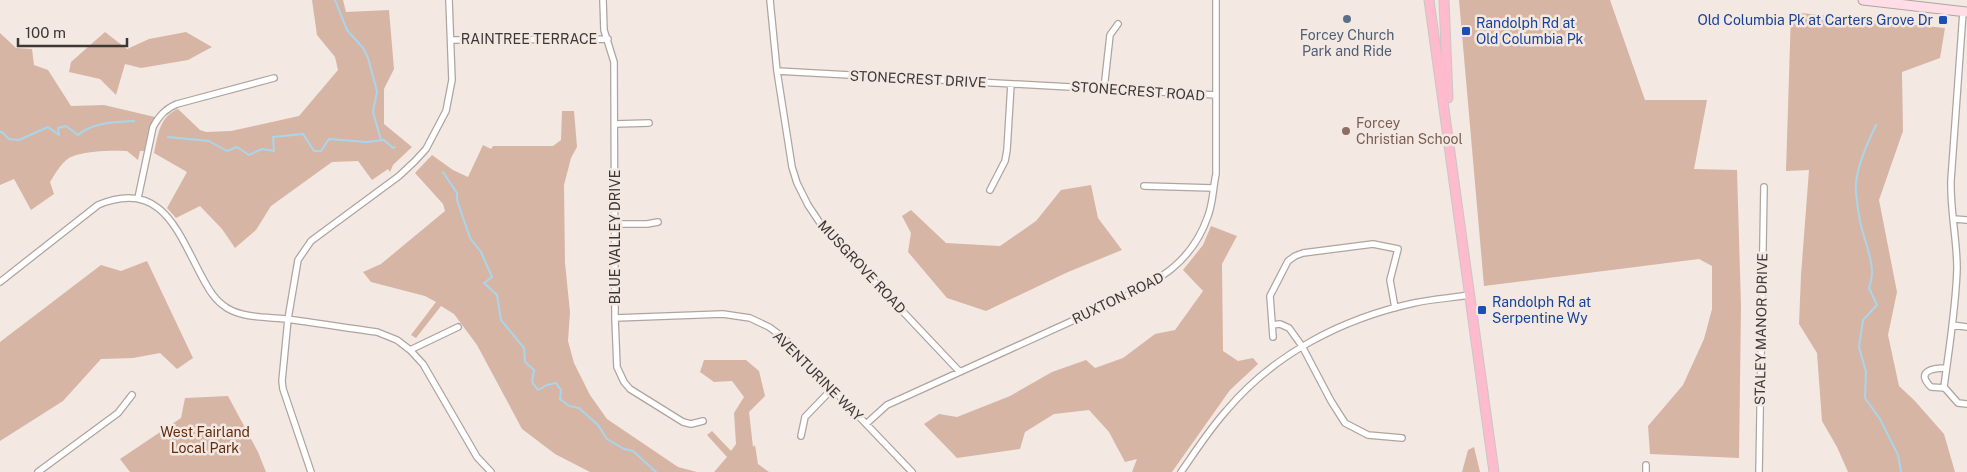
<svg xmlns="http://www.w3.org/2000/svg" width="1967" height="472" font-family="'Public Sans',sans-serif">
<style>
.green{fill:#d6b5a5}
.lines{fill:none;stroke-linecap:round;stroke-linejoin:round}
.stream{stroke:#a9d6eb;stroke-width:2}
.minor-casing{stroke:#afa49f;stroke-width:8}
.secondary-casing{stroke:#afa49f;stroke-width:11}
.primary-casing{stroke:#c9c7c7;stroke-width:11}
.minor{stroke:#fff;stroke-width:5.5}
.secondary{stroke:#fedde6;stroke-width:9}
.primary{stroke:#fdbbcd;stroke-width:9}
.service-dot{fill:#5c6f8a;stroke:#f4e8e2;stroke-width:2}
.transit-dot{fill:#1a4fb4;stroke:#f4e8e2;stroke-width:2}
.education-dot{fill:#8d6e63;stroke:#f4e8e2;stroke-width:2}
.labels{text-anchor:middle;stroke-width:5;stroke-linejoin:round;paint-order:stroke}
.transit-label{font-size:14px;fill:#164399;stroke:#f4e8e2;text-anchor:start}
.service-label{font-size:14px;fill:#4e5e75;stroke:#f4e8e2}
.street-label{font-size:14px;fill:#3d3836;stroke:#f4e8e2}
.education-label{font-size:14px;fill:#785e54;stroke:#f4e8e2;text-anchor:start}
.park-label{font-size:14px;fill:#602c0e;stroke:#f4e8e2}
</style>
<rect width="100%" height="100%" fill="#f4e8e2"/>
<path class="green" d="M312,0H343L346,12L389,10L394,69L384,89V124L412,147L393,165L390,172L388,169L372,180L358,161L332,162L271,206L256,230L235,248L222,229L200,206L176,218L167,208L187,172L154,153C158,135 159,117 178,109L200,130L206,132L231,131L299,116L338,70L335,57L317,35Z
M1459,0H1610L1645,100H1707L1694,169L1737,170L1741,306L1739,458L1650,454L1648,426L1683,385L1704,339L1712,309V266L1699,259L1484,286Z
M1791,12L1945,28L1940,58L1902,72L1903,131L1879,200L1897,292L1888,335L1899,386L1914,400L1944,434L1955,472H1848L1837,447L1822,421L1817,353L1799,324L1801,275L1809,170L1786,171Z
M105,32L127,49L149,39L186,32L212,47L188,60L141,68L125,64L116,95L100,79L69,72L71,62Z
M0,33L16,48L32,49L34,65L48,70L71,106L104,105L155,117L151,125L145,151H140L138,160L127,151C113,150 81,151 69,158C61,163 55,174 50,182L54,194L31,210L14,179L0,185Z
M562,111H574L577,147L571,158L564,185L565,263L570,312L568,341L574,363L590,395L607,419L678,467L697,472H590L555,454L522,429L477,345L454,314L441,306L416,338L411,335L436,302L425,296L371,282L363,272L381,264L445,211L443,204L415,173L432,155L453,170L468,177L483,145L491,149L493,146H553L561,140Z
M1091,185L1098,218L1122,250L1068,272L986,311L947,298L908,252L911,233L902,216L911,210L946,243L1000,246L1036,221L1061,190Z
M1211,226L1237,236L1222,264L1223,351L1238,361L1253,358L1258,364L1230,390L1172,472H1132L1137,459L1125,462L1109,432L1089,410L1054,414L1025,432L1020,449L957,458L924,424L939,414L957,417L1010,396L1052,372L1086,360L1095,368L1123,358L1155,334L1175,330L1203,291L1183,270L1203,245Z
M147,261L193,358L177,369L160,353L133,358L101,359L63,401L0,441V342L101,265L121,271Z
M704,360H746L759,371L765,396L749,412L753,447L755,445L758,464L769,472H714L727,457L707,435L712,431L731,451L736,444L734,413L744,397L732,381L714,382L700,372Z
M228,396L258,452L266,472H130L120,459L181,418L185,398Z
M1474,447L1480,472H1462L1468,450Z"/>
<g class="lines">
<path class="stream" d="M335,0L347,30L363,48L368,58L377,91L373,112L381,140
M1876,125C1868,142 1858,163 1856,183C1855,194 1858,210 1860,221C1864,243 1878,266 1869,288L1877,305L1863,320L1859,347L1866,372L1865,398L1880,419L1898,455L1901,472
M0,132H2L9,139L19,140L48,127L59,135L58,128L66,126L78,135C93,122 115,122 134,121
M168,137L209,141L227,151L237,147L249,155L262,149L274,151L273,137L303,134L314,151H321L329,139L367,142L384,140L393,148L395,147
M443,172L457,193V200L470,238L481,252L492,277L484,283L497,295L501,320L524,348L525,362L534,370L532,382L538,390L547,385L556,383L561,390L560,399L569,406L579,408L598,425L607,439L624,449L633,451L656,472"/>
<g class="minor-casing">
<path id="minor" d="M603,0L604,30L614,62L615,318L617,367L624,382L630,389L683,422L691,424L703,421
M770,0L777,71L792,167L797,183L808,205L822,226L959,371
M1963,12L1951,180C1950,210 1957,239 1957,268C1956,308 1949,348 1944,387L1958,403L1967,404
M451,40L608,39
M777,71L1216,95
M1104,89L1110,35L1118,24
M615,124L649,123
M1144,186L1213,188
M990,190L1005,161L1007,150L1011,84
M138,198L153,127C159,116 165,109 177,104L274,78
M1954,219L1967,220
M615,224H647L658,222
M0,282L98,205C161,179 177,230 201,275C208,288 214,300 227,308C243,318 267,317 286,319C317,323 347,328 377,332L397,340L410,350L423,364L477,457L491,472
M615,318L723,314L750,318L769,327L784,338L912,472
M1272,325L1280,324L1289,328L1302,346L1331,401L1345,423L1368,435L1402,438
M1952,325L1967,327
M1273,337L1270,296L1288,261L1295,256L1303,253L1373,244L1398,249L1390,280L1395,308
M410,350L458,327
M1945,388L1931,387C1915,371 1933,368 1946,368
M866,424L887,405L1116,301C1158,281 1192,263 1208,216C1213,203 1213,188 1216,174V0
M801,436L805,417L832,389
M38,472L118,413L132,395
M311,472L283,389L282,381L288,319L298,260L311,241L399,176L415,161L426,149L446,111L452,80L449,0
M1181,472C1195,452 1209,430 1226,411C1274,354 1341,319 1414,303C1432,299 1451,298 1470,295
M1646,472V465
M1759,472L1764,187"/>
</g>
<g class="secondary-casing">
<path id="secondary" d="M1863,0L1967,12"/>
</g>
<g class="primary-casing">
<path id="primary" d="M1429,0L1494,472
M1444,0L1448,98"/>
</g>
<use href="#minor" class="minor"/>
<use href="#secondary" class="secondary"/>
<use href="#primary" class="primary"/>
</g>
<circle class="service-dot" cx="1347" cy="19" r="5"/>
<g class="transit-dot">
<rect x="1938" y="15" width="10" height="10" rx="2.5"/>
<rect x="1461" y="26" width="10" height="10" rx="2.5"/>
<rect x="1477" y="305" width="10" height="10" rx="2.5"/>
</g>
<circle class="education-dot" cx="1346" cy="131" r="5"/>
<g class="labels">
<g class="transit-label">
<text x="1933" y="25" text-anchor="end">Old Columbia Pk at Carters Grove Dr</text>
<text x="1476" y="28">Randolph Rd at<tspan x="1476" dy="16">Old Columbia Pk</tspan></text>
<text x="1492" y="307">Randolph Rd at<tspan x="1492" dy="16">Serpentine Wy</tspan></text>
</g>
<g class="service-label">
<text x="1347" y="40">Forcey Church<tspan x="1347" dy="16">Park and Ride</tspan></text>
</g>
<g class="street-label">
<text x="529" y="44">RAINTREE TERRACE</text>
<text transform="translate(918 79) rotate(3)" y="5">STONECREST DRIVE</text>
<text transform="translate(1138 91) rotate(4)" y="5">STONECREST ROAD</text>
<text transform="translate(615 237) rotate(-90)" y="5">BLUE VALLEY DRIVE</text>
<text transform="translate(862 267) rotate(47)" y="5">MUSGROVE ROAD</text>
<text transform="translate(1118 298) rotate(-26)" y="5">RUXTON ROAD</text>
<text transform="translate(1761 329) rotate(-89)" y="5">STALEY MANOR DRIVE</text>
<text transform="translate(818 376) rotate(45)" y="5">AVENTURINE WAY</text>
</g>
<g class="education-label">
<text x="1356" y="128">Forcey<tspan x="1356" dy="16">Christian School</tspan></text>
</g>
<g class="park-label">
<text x="205" y="437">West Fairland<tspan x="205" dy="16">Local Park</tspan></text>
</g>
</g>
<path d="M18 38v8h109v-8" fill="none" stroke="#3d3836" stroke-width="2.5"/>
<text x="25" y="38" font-size="15" fill="#3d3836" stroke="#f4e8e2" stroke-width="4" paint-order="stroke">100 m</text>
</svg>
